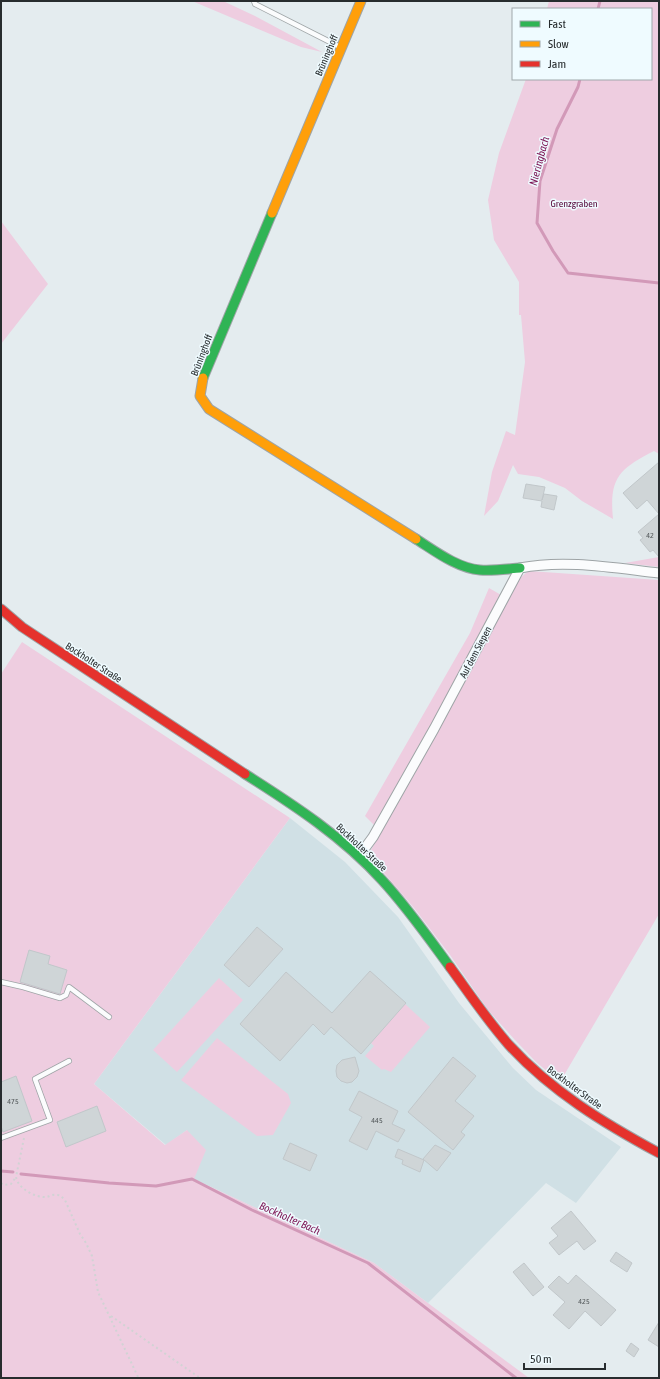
<svg xmlns="http://www.w3.org/2000/svg" width="660" height="1379" font-family="'Asap Condensed',sans-serif">
<style>
.built{fill:#d0e0e5}
.green{fill:#eecde0}
.lines{fill:none;stroke-linecap:round;stroke-linejoin:round}
.stream{stroke:#d299b8;stroke-width:3}
.building{fill:#cfd5d7;stroke:#c1c7ca}
.lane-casing{stroke:#9ea4a6;stroke-width:6}
.street-casing{stroke:#9ea4a6;stroke-width:11}
.fast-casing{stroke:#9ea4a6;stroke-width:11}
.slow-casing{stroke:#9ea4a6;stroke-width:11}
.jam-casing{stroke:#9ea4a6;stroke-width:11}
.path{stroke:#d1d3d4;stroke-width:2;stroke-dasharray:2 3;stroke-linecap:butt}
.lane{stroke:#fbfcfd;stroke-width:4.5}
.street{stroke:#fbfcfd;stroke-width:9}
.fast{stroke:#30b455;stroke-width:9}
.slow{stroke:#ff9f0a;stroke-width:9}
.jam{stroke:#e5322d;stroke-width:9}
.labels{text-anchor:middle;stroke-width:3;stroke-linejoin:round;paint-order:stroke}
.number-label{font-size:8px;fill:#53585a}
.street-label{font-size:10px;fill:#272c2e;stroke:#effbff}
.park-label{font-size:10px;fill:#560639;stroke:#effbff}
.water-label{font-size:11px;font-style:italic;fill:#7c1354;stroke:#effbff}
</style>
<rect width="100%" height="100%" fill="#e4ecef"/>
<path class="built" d="M290,818L345,862L398,917L459,1003L513,1068L536,1090L621,1147L576,1203L546,1183L428,1303L374,1263L194,1179L187,1130L166,1145L94,1084Z"/>
<path class="green" d="M192,1H223L255,16L322,52L301,47Z
M549,1H659V454L654,451C619,469 609,478 613,519L582,501L565,488L539,477L518,474L513,465L498,501L484,516L492,472L506,431L515,435L525,362L521,315H519V282L494,240L488,200L499,153L526,79H651V9H547Z
M1,221L48,284L1,344Z
M659,557V567L625,563Z
M529,571L659,580V914L560,1082L536,1062L515,1040L488,1010L450,955L414,908L373,860L371,850L381,832L365,816L470,633L489,588L508,599C515,588 517,578 529,571Z
M22,642L290,818L94,1084L165,1145L187,1130L206,1150L194,1179L374,1263L529,1378H1V674Z
M219,978L243,1000L177,1072L153,1050Z
M405,1004L430,1027L391,1072L384,1069L382,1070L365,1056L374,1046L371,1043Z
M217,1038L288,1094L291,1103L273,1135L257,1136L181,1080Z"/>
<g class="lines">
<path class="stream" d="M598,9L600,1
M580,79L578,87L557,129L540,181L537,223L553,251L568,273L659,283
M1,1171L13,1172
M21,1174L109,1183L156,1186L192,1179L252,1210L368,1263L516,1378"/>
</g>
<path class="building" d="M659,462V514L647,500L637,509L623,493Z
M526,484L545,487L542,500L544,494L557,496L554,510L541,507L542,501L523,498Z
M659,514V557L653,550L650,552L640,540L643,538L638,532Z
M257,927L283,949L249,987L224,965Z
M29,950L50,956L48,964L67,970L60,994L20,982Z
M370,971L406,1003L361,1054L331,1027L324,1035L313,1024L280,1061L240,1024L286,972L332,1013Z
M355,1057L359,1071L357,1077L352,1082L347,1083L341,1081L337,1077L336,1071L337,1065L342,1060Z
M453,1057L476,1076L455,1101L474,1116L461,1132L465,1135L453,1150L408,1112Z
M16,1076L32,1121L3,1132L1,1126V1082Z
M359,1091L398,1111L392,1124L405,1130L398,1142L376,1131L367,1150L349,1141L362,1117L349,1110Z
M97,1106L106,1131L66,1147L57,1122Z
M290,1143L317,1155L310,1171L283,1159Z
M435,1145L451,1153L437,1171L423,1159Z
M398,1149L424,1160L420,1172L402,1164L403,1160L395,1157Z
M571,1211L596,1241L584,1250L577,1241L559,1255L549,1243L558,1236L551,1228Z
M616,1252L632,1263L627,1272L610,1261Z
M524,1263L544,1287L533,1296L513,1272Z
M576,1275L616,1310L601,1326L585,1311L569,1329L553,1315L565,1302L548,1287L559,1276L568,1284Z
M659,1322V1347L648,1340Z
M631,1343L639,1349L634,1357L626,1351Z"/>
<g class="lines">
<g class="lane-casing">
<path id="lane" d="M254,1L255,4L340,47
M1,982L23,987L60,998L66,995L69,987L109,1017
M1,1138L50,1120L35,1079L69,1061"/>
</g>
<g class="street-casing">
<path id="street" d="M359,856L373,837L434,729L520,568C565,559 614,568 659,573"/>
</g>
<g class="fast-casing">
<path id="fast" d="M203,378L272,213
M416,539C435,551 457,568 480,570C493,571 507,569 520,568
M245,774C294,805 343,837 382,880C407,907 428,937 450,967"/>
</g>
<g class="slow-casing">
<path id="slow" d="M272,213L361,1
M203,378L200,396L209,409L416,539"/>
</g>
<g class="jam-casing">
<path id="jam" d="M1,609L22,627L245,774
M450,967C469,993 487,1020 509,1045C551,1091 605,1124 659,1153"/>
</g>
<path class="path" d="M24,1138L16,1177C18,1189 36,1198 47,1197C50,1196 53,1194 57,1195C60,1195 62,1197 65,1200L80,1234L86,1243L92,1256L98,1292L138,1377
M1,1183L4,1185L11,1184L16,1177
M111,1316L200,1378"/>
<use href="#lane" class="lane"/>
<use href="#street" class="street"/>
<use href="#fast" class="fast"/>
<use href="#slow" class="slow"/>
<use href="#jam" class="jam"/>
</g>
<g class="labels">
<g class="number-label">
<text x="650" y="538">42</text>
<text x="13" y="1104">475</text>
<text x="377" y="1123">445</text>
<text x="584" y="1304">425</text>
</g>
<g class="street-label">
<text transform="translate(326 55) rotate(-67)" y="4">Brüninghoff</text>
<text transform="translate(201 355) rotate(-69)" y="4">Brüninghoff</text>
<text transform="translate(475 652) rotate(-62)" y="4">Auf dem Siepen</text>
<text transform="translate(94 662) rotate(33)" y="4">Bockholter Straße</text>
<text transform="translate(362 847) rotate(43)" y="4">Bockholter Straße</text>
<text transform="translate(575 1087) rotate(36)" y="4">Bockholter Straße</text>
</g>
<g class="park-label">
<text x="574" y="207">Grenzgraben</text>
</g>
<g class="water-label">
<text transform="translate(539 161) rotate(-75)" y="4">Nieringbach</text>
<text transform="translate(290 1218) rotate(24)" y="4">Bockholter Bach</text>
</g>
</g>
<rect width="660" height="1379" fill="none" stroke="#272c2e" stroke-width="4"/>
<rect x="512" y="8" width="140" height="72" fill="#effbff" stroke="#9fa8ab"/>
<rect x="520" y="21" width="20" height="6" fill="#30b455" stroke="#9fa8ab"/>
<text x="548" y="28" font-size="12" fill="#272c2e">Fast</text>
<rect x="520" y="41" width="20" height="6" fill="#ff9f0a" stroke="#9fa8ab"/>
<text x="548" y="48" font-size="12" fill="#272c2e">Slow</text>
<rect x="520" y="61" width="20" height="6" fill="#e5322d" stroke="#9fa8ab"/>
<text x="548" y="68" font-size="12" fill="#272c2e">Jam</text>
<path d="M524 1363v6h81v-6" fill="none" stroke="#272c2e" stroke-width="2"/>
<text x="530" y="1363" font-size="12" fill="#272c2e" stroke="#effbff" stroke-width="3" paint-order="stroke">50 m</text>
</svg>
